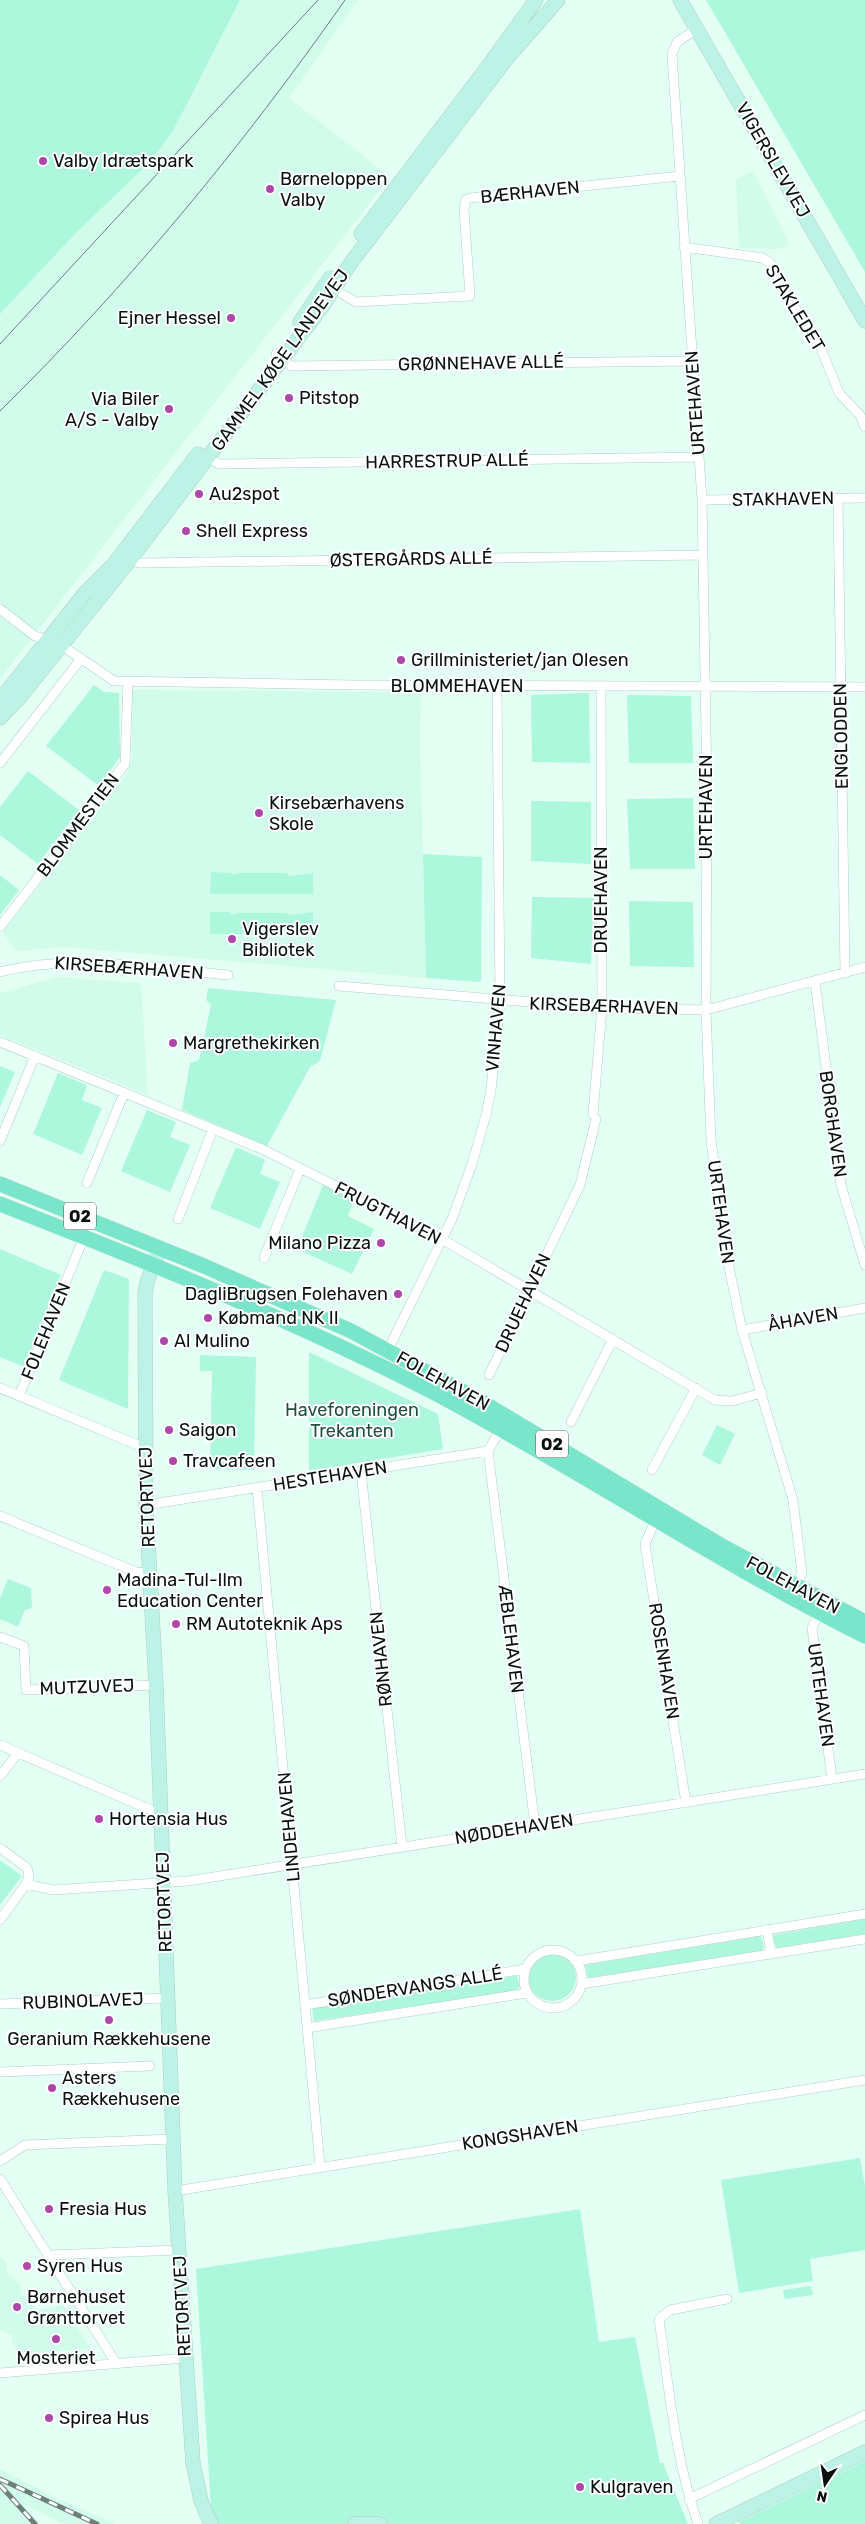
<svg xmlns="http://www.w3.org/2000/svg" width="865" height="2524" font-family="Rubik,sans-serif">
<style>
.built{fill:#d1fceb}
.green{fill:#adf7dd}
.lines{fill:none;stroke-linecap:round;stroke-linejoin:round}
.street-casing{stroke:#aecfc2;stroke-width:10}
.secondary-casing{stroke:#aecfc2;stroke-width:15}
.primary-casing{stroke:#e6e7e7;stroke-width:16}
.street{stroke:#fff;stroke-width:9}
.secondary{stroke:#bcf3e6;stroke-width:14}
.primary{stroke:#79e6cc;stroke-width:15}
.tram{stroke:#6d7f78;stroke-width:1}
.rail-casing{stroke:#6d7f78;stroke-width:5}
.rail{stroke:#fff;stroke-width:3;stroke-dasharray:9;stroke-linecap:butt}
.poi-dot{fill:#ae47aa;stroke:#fff;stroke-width:2}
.labels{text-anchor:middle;stroke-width:4;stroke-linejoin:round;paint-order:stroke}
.shield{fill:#fff;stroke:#515956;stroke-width:1}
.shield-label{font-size:16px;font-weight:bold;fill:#07120e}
.street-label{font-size:18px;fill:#07120e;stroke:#fff}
.poi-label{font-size:18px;fill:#07120e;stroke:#fff;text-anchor:start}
.park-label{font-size:18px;fill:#1f4f40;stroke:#fff}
</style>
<rect width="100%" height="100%" fill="#e4fff4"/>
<path class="built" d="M240,0H358L289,98L390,177L0,679V314L76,233L152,160L174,129Z
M753,171L790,245L779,249L739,248L736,179Z
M132,690L421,692L420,743L426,978L64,947L16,951L3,932L128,771L132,758Z
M58,977L141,983L148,1095L0,1035V993Z
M0,2257L6,2263L7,2274L20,2283L21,2294L37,2310L63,2305L91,2349L21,2353L12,2343V2335L0,2330Z
M0,2469L56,2498L116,2524H64L23,2504L40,2524H0Z"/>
<path class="green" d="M0,0H240L174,129L152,160L76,233L0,314Z
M706,0H865V272Z
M94,685L104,692L119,693L120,757L99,786L46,746Z
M589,693L590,763L532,762L531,695Z
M627,695L691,696L693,763H629Z
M28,771L79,810L38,864L0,835V807Z
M693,798L695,869H630L627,799Z
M531,801L591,802V864L531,861Z
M423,854L482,857L481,982L426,978Z
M211,872L231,873L232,875L241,873H287L288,876L313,873V894H210Z
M0,875L19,890L0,915Z
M532,897L594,898L591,964L531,958Z
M629,901L693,902L694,967L630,966Z
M210,912H230L232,915L240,913H287L288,915L313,912V934H210Z
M208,988L336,1000L320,1061L310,1067L267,1146L182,1110L190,1063L199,1060L211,1005L206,1000Z
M0,1066L15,1072L0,1107Z
M58,1073L87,1085L82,1100L102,1108L82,1155L33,1134Z
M147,1110L176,1122L170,1137L190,1145L170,1192L121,1171Z
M236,1147L265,1160L260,1174L280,1182L260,1229L210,1208Z
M323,1185L354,1200L348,1216L374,1229L352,1274L297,1249Z
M0,1249L61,1275L24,1367L0,1357Z
M104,1270L129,1279L128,1409L59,1380Z
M309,1352L438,1414L443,1449L309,1471Z
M200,1355L256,1357L254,1470L210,1469L212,1371H200Z
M717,1425L735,1434L720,1465L702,1455Z
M8,1579L31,1588L32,1608L25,1610L18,1627L0,1619V1598Z
M0,1860L22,1876L0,1905Z
M865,1919V1934L777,1948L772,1937L773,1935Z
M761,1936L764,1948L761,1951L588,1978L585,1965Z
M528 1977a24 24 0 1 1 48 0a24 24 0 1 1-48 0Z
M515,1976H517L520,1987L515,1991L314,2021L312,2008Z
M860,2158L865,2186V2250L810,2259L813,2281L739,2293L721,2180Z
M580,2209L599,2342L635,2337L660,2463H663L688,2524H212L196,2269Z
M811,2286L813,2295L785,2299L783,2290Z
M865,2461V2524H740L739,2522Z"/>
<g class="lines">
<g class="street-casing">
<path id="street" d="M697,29L677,42L672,54L702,500L707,789L706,1010L711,1141L729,1267L742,1330L793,1500L802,1573L795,1586
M684,247L763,258L770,263L792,303L820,346L839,393L860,415L865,427
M334,289L356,302L470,296L464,209L466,200L470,198L680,176
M276,354L291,366L692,361
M204,455L219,464L699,457
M838,499L845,973
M702,500L865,498
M127,558L140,563L703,555
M0,609L35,636L61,645L114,681L354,685L865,687
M0,763L80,660
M0,927L125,764L128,682
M0,972C74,953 153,968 228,975
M815,981L841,1185L865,1265
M339,986L602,1008L706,1010L865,967
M0,1042L262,1149L442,1239L715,1400L732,1401L762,1393
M593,1114L602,1008L601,686
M0,1141L35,1056
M87,1183L124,1093
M178,1219L213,1129
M264,1258L300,1169
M742,1330L865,1308
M388,1350L452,1219L472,1164L486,1115L491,1090L500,1001L497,686
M489,1375L580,1185L596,1119
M0,1388L145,1448
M19,1396L84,1237
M571,1422L613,1339
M488,1451L535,1826
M652,1470L696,1388
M361,1472L402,1846
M257,1488L320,2166
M146,1505L488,1451L501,1429
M0,1516L136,1572L150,1573
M655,1521L645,1544L686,1803
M819,1613L812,1628L832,1779
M0,1637L24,1646L26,1690L156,1685
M0,1745L160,1814
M0,1776L18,1753
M0,1848L27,1868L29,1876L26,1884L0,1920
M26,1884L53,1890L188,1881L865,1774
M767,1929L771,1954
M524 1979a29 29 0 1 1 58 0a29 29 0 1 1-58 0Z
M577,1961L865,1914
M582,1984L865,1939
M0,2004L167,1998
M305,2005L525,1969
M307,2028L527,1993
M0,2072L150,2066
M0,2161L25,2145L172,2139
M0,2179L116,2363
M175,2191L865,2080
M50,2255L179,2250
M0,2373L185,2358
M689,2499L865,2415
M698,2524C675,2458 669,2388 659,2319L670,2310L727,2299"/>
</g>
<g class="secondary-casing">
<path id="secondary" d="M680,0L865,321
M361,234L492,61L536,0
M300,322L330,278
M0,700L85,593L114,564L198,454
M0,718L20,697L130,560L322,307L350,264L508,57L558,0
M160,1248L147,1282L145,1294L146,1505L156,1685L175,2191L193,2463L201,2501L211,2524
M355,2524H380
M716,2524L865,2452"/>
</g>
<g class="primary-casing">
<path id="primary" d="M0,1184L204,1266L351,1331L477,1399L722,1546L865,1622
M0,1204C146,1261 293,1320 433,1392C579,1469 717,1562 865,1636"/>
</g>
<use href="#street" class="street"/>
<use href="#secondary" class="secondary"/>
<use href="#primary" class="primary"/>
<path class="tram" d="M0,344L318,0
M0,411C128,285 242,147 345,0"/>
<g class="rail-casing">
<path id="rail" d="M0,2479L97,2524
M0,2485L35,2524"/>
</g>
<use href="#rail" class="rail"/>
</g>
<g class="poi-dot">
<circle cx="43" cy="161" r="5"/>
<circle cx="270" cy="189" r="5"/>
<circle cx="231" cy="318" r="5"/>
<circle cx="289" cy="398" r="5"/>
<circle cx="169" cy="409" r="5"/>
<circle cx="199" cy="494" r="5"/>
<circle cx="186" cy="531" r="5"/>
<circle cx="401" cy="660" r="5"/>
<circle cx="259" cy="813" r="5"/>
<circle cx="232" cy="939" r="5"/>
<circle cx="173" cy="1043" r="5"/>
<circle cx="381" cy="1243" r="5"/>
<circle cx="398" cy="1294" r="5"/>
<circle cx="208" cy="1318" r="5"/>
<circle cx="164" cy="1341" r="5"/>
<circle cx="169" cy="1430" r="5"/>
<circle cx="173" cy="1461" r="5"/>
<circle cx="107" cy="1590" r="5"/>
<circle cx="176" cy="1624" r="5"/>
<circle cx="99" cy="1819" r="5"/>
<circle cx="109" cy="2020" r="5"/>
<circle cx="52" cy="2088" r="5"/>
<circle cx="49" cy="2209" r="5"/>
<circle cx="27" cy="2266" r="5"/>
<circle cx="17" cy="2307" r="5"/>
<circle cx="56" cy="2339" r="5"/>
<circle cx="49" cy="2418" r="5"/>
<circle cx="580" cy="2487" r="5"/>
</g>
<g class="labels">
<g class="shield">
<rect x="64" y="1202.5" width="32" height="27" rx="4"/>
<rect x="536" y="1430.5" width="32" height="27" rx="4"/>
</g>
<g class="shield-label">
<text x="80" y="1222">O2</text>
<text x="552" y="1450">O2</text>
</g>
<g class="street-label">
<text transform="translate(773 160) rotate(60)" y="6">VIGERSLEVVEJ</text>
<text transform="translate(530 192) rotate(-6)" y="6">BÆRHAVEN</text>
<text transform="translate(795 308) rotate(59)" y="6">STAKLEDET</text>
<text transform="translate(280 360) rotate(-54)" y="6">GAMMEL KØGE LANDEVEJ</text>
<text transform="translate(481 363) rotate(-1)" y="6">GRØNNEHAVE ALLÉ</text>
<text transform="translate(695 403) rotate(-94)" y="6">URTEHAVEN</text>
<text transform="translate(447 461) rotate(-1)" y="6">HARRESTRUP ALLÉ</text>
<text transform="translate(783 499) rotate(-1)" y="6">STAKHAVEN</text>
<text transform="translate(411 559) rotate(-1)" y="6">ØSTERGÅRDS ALLÉ</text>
<text x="457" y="692">BLOMMEHAVEN</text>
<text transform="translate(841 736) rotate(-91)" y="6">ENGLODDEN</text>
<text transform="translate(706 807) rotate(-90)" y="6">URTEHAVEN</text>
<text transform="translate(78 825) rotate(-53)" y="6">BLOMMESTIEN</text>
<text transform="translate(601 900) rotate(-90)" y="6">DRUEHAVEN</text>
<text transform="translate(129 968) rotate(4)" y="6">KIRSEBÆRHAVEN</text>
<text transform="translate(604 1006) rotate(2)" y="6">KIRSEBÆRHAVEN</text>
<text transform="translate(496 1028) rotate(-85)" y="6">VINHAVEN</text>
<text transform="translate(833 1124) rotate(82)" y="6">BORGHAVEN</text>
<text transform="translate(721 1212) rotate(82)" y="6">URTEHAVEN</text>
<text transform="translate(388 1213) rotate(27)" y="6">FRUGTHAVEN</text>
<text transform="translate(523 1303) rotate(-65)" y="6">DRUEHAVEN</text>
<text transform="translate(803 1319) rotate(-10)" y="6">ÅHAVEN</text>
<text transform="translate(46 1331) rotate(-68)" y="6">FOLEHAVEN</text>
<text transform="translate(443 1381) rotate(29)" y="6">FOLEHAVEN</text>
<text transform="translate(330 1476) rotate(-9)" y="6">HESTEHAVEN</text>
<text transform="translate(147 1497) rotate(-92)" y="6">RETORTVEJ</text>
<text transform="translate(793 1585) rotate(28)" y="6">FOLEHAVEN</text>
<text transform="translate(511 1639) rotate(83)" y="6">ÆBLEHAVEN</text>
<text transform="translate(381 1659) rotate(-96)" y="6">RØNHAVEN</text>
<text transform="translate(664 1661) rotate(81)" y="6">ROSENHAVEN</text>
<text transform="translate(87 1687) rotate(-2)" y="6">MUTZUVEJ</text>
<text transform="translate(821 1695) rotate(82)" y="6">URTEHAVEN</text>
<text transform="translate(289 1827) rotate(-95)" y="6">LINDEHAVEN</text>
<text transform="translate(514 1829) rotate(-9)" y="6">NØDDEHAVEN</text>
<text transform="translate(164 1902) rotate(-92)" y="6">RETORTVEJ</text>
<text transform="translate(415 1987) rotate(-9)" y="6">SØNDERVANGS ALLÉ</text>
<text transform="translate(83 2001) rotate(-2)" y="6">RUBINOLAVEJ</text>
<text transform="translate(520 2135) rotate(-9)" y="6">KONGSHAVEN</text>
<text transform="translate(182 2306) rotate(-93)" y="6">RETORTVEJ</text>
</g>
<g class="poi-label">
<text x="53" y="167">Valby Idrætspark</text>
<text x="280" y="185">Børneloppen<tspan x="280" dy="21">Valby</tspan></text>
<text x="221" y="324" text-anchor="end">Ejner Hessel</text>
<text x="299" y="404">Pitstop</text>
<text x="159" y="405" text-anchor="end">Via Biler<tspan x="159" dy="21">A/S - Valby</tspan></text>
<text x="209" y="500">Au2spot</text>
<text x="196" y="537">Shell Express</text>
<text x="411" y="666">Grillministeriet/jan Olesen</text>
<text x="269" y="809">Kirsebærhavens<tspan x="269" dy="21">Skole</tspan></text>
<text x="242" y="935">Vigerslev<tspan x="242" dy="21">Bibliotek</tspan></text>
<text x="183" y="1049">Margrethekirken</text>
<text x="371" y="1249" text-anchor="end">Milano Pizza</text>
<text x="388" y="1300" text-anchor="end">DagliBrugsen Folehaven</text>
<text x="218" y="1324">Købmand NK II</text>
<text x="174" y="1347">Al Mulino</text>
<text x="179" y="1436">Saigon</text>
<text x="183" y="1467">Travcafeen</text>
<text x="117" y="1586">Madina-Tul-Ilm<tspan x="117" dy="21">Education Center</tspan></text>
<text x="186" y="1630">RM Autoteknik Aps</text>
<text x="109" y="1825">Hortensia Hus</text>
<text x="109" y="2045" text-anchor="middle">Geranium Rækkehusene</text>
<text x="62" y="2084">Asters<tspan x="62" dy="21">Rækkehusene</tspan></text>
<text x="59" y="2215">Fresia Hus</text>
<text x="37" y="2272">Syren Hus</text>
<text x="27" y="2303">Børnehuset<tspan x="27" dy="21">Grønttorvet</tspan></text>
<text x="56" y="2364" text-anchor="middle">Mosteriet</text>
<text x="59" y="2424">Spirea Hus</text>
<text x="590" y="2493">Kulgraven</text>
</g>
<g class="park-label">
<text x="352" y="1416">Haveforeningen<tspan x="352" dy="21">Trekanten</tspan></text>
</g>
</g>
<g transform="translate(825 2484) rotate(193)" stroke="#ffffff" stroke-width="4" paint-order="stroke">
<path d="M0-4L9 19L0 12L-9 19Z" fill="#07120e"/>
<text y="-8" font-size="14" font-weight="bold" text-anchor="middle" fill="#07120e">N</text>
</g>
</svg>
